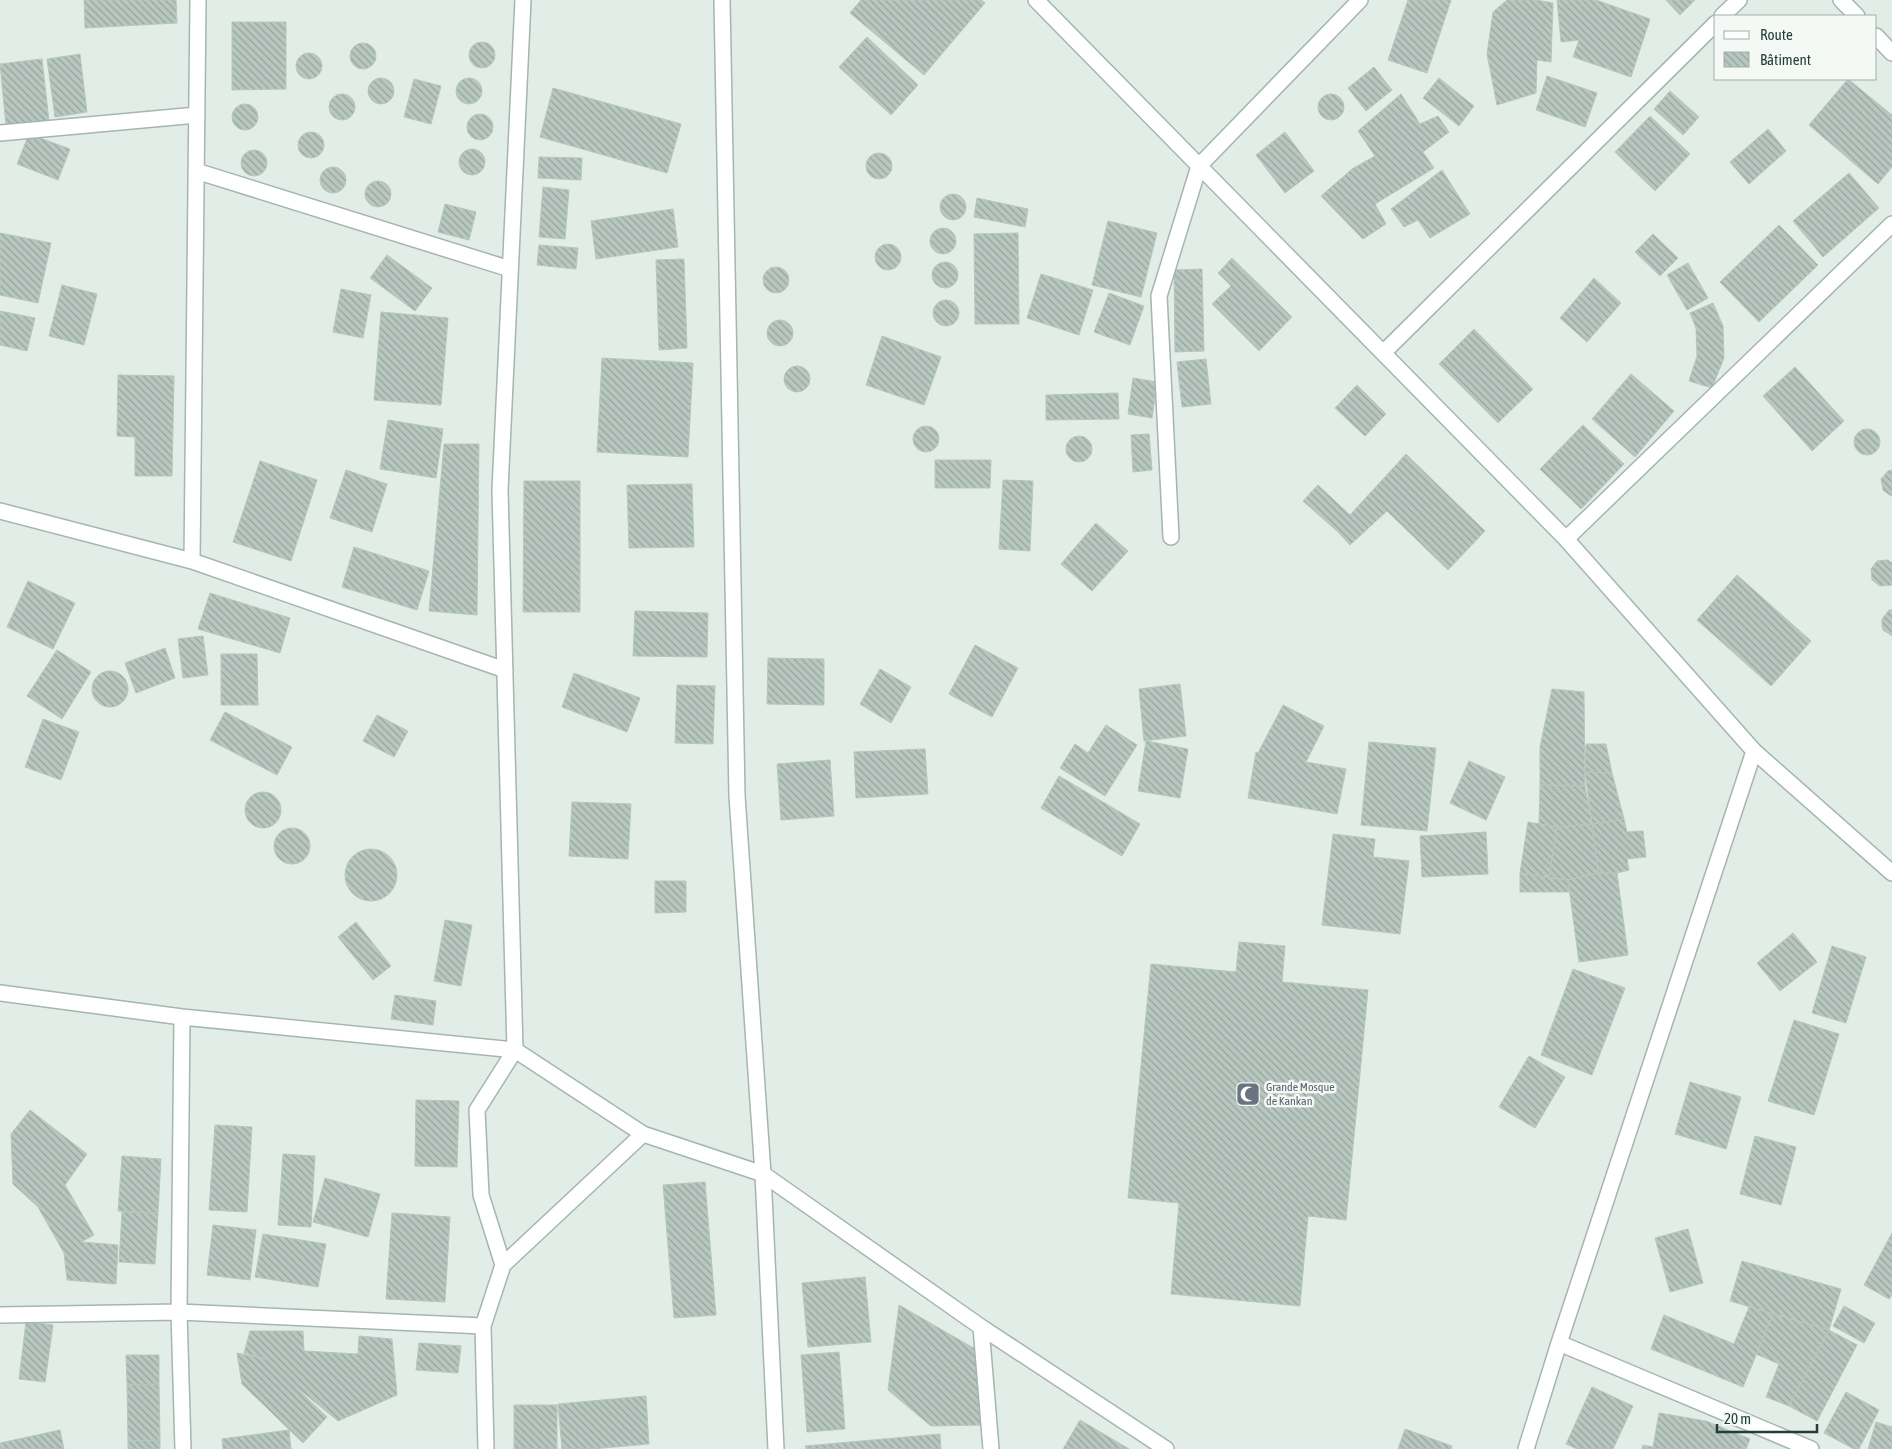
<svg xmlns="http://www.w3.org/2000/svg" width="1892" height="1449" font-family="'Asap Condensed',sans-serif">
<style>
.building{fill:url(#building-back-hatch);stroke:#b5c7bf}
.lines{fill:none;stroke-linecap:round;stroke-linejoin:round}
.minor-casing{stroke:#a5b5af;stroke-width:18}
.minor{stroke:#fff;stroke-width:15}
.labels{text-anchor:middle;stroke-width:5;stroke-linejoin:round;paint-order:stroke}
.worship-label{font-size:12px;fill:#5b616d;stroke:#f4f9f6;text-anchor:start}
</style>
<defs>
<pattern id="building-back-hatch" width="6" height="6" patternUnits="userSpaceOnUse" patternTransform="scale(1.25)"><rect width="6" height="6" fill="#b8c8c1"/><path d="M-1 5l2 2M0 0l6 6M5-1l2 2" fill="none" stroke="#95a49e"/></pattern>
</defs>
<rect width="100%" height="100%" fill="#e3ede8"/>
<path class="building" d="M84,0H176L177,23L85,28Z
M861,0H981L985,3L924,75L850,13Z
M1408,0H1451L1427,73L1388,60Z
M1507,0H1536L1553,3L1551,62L1537,60L1536,93L1497,105L1487,54L1493,12Z
M1557,0H1596L1650,19L1631,77L1573,57L1579,40L1561,42Z
M1666,0H1695L1680,15Z
M232,22H286V89L232,90Z
M867,37L918,85L891,115L839,67Z
M469 55a13 13 0 1 1 26 0a13 13 0 1 1-26 0Z
M350 56a13 13 0 1 1 26 0a13 13 0 1 1-26 0Z
M296 66a13 13 0 1 1 26 0a13 13 0 1 1-26 0Z
M80,54L87,112L55,117L47,59Z
M42,59L49,121L6,126L0,64Z
M1374,67L1392,90L1366,111L1348,88Z
M1547,76L1597,93L1585,127L1536,110Z
M456 91a13 13 0 1 1 26 0a13 13 0 1 1-26 0Z
M368 91a13 13 0 1 1 26 0a13 13 0 1 1-26 0Z
M1439,78L1474,106L1459,126L1423,98Z
M414,79L441,86L431,124L404,117Z
M1848,79L1892,115V167L1878,184L1809,125Z
M553,88L681,124L667,173L540,137Z
M1670,91L1699,117L1683,135L1654,109Z
M329 107a13 13 0 1 1 26 0a13 13 0 1 1-26 0Z
M1318 107a13 13 0 1 1 26 0a13 13 0 1 1-26 0Z
M1401,94L1420,124L1438,116L1449,132L1423,152L1434,168L1375,204L1386,224L1363,239L1321,196L1352,169L1375,156L1358,131Z
M232 117a13 13 0 1 1 26 0a13 13 0 1 1-26 0Z
M467 127a13 13 0 1 1 26 0a13 13 0 1 1-26 0Z
M1650,116L1690,154L1655,191L1615,152Z
M1768,129L1786,151L1749,184L1730,162Z
M298 145a13 13 0 1 1 26 0a13 13 0 1 1-26 0Z
M1285,132L1314,171L1285,193L1256,155Z
M29,134L70,149L58,180L17,164Z
M459 162a13 13 0 1 1 26 0a13 13 0 1 1-26 0Z
M241 163a13 13 0 1 1 26 0a13 13 0 1 1-26 0Z
M866 166a13 13 0 1 1 26 0a13 13 0 1 1-26 0Z
M539,157L582,158L581,180L538,178Z
M320 180a13 13 0 1 1 26 0a13 13 0 1 1-26 0Z
M1442,170L1470,214L1430,238L1418,220L1404,227L1391,209Z
M1849,173L1879,208L1823,257L1793,221Z
M365 194a13 13 0 1 1 26 0a13 13 0 1 1-26 0Z
M543,187L569,190L565,239L539,237Z
M940 207a13 13 0 1 1 26 0a13 13 0 1 1-26 0Z
M977,198L1028,209L1025,227L974,217Z
M445,204L476,212L469,240L438,232Z
M673,209L678,247L596,259L591,221Z
M1108,221L1157,233L1141,297L1092,285Z
M1779,225L1818,265L1759,322L1720,282Z
M930 241a13 13 0 1 1 26 0a13 13 0 1 1-26 0Z
M0,233L51,243L38,303L0,295Z
M1018,233L1019,324H975L974,234Z
M1653,234L1678,258L1660,276L1635,252Z
M875 257a13 13 0 1 1 26 0a13 13 0 1 1-26 0Z
M539,245L578,248L576,269L537,265Z
M387,255L432,288L415,311L370,278Z
M1232,258L1292,317L1259,351L1212,304L1231,286L1218,273Z
M684,259L687,348L659,350L656,260Z
M932 275a13 13 0 1 1 26 0a13 13 0 1 1-26 0Z
M1688,263L1708,298L1687,310L1667,275Z
M763 280a13 13 0 1 1 26 0a13 13 0 1 1-26 0Z
M1202,269L1204,351L1175,352L1174,270Z
M1041,274L1093,290L1079,335L1027,318Z
M1594,278L1621,303L1587,342L1560,318Z
M62,285L97,294L84,345L49,336Z
M341,289L371,295L363,338L333,332Z
M1109,293L1144,306L1130,345L1094,332Z
M933 313a13 13 0 1 1 26 0a13 13 0 1 1-26 0Z
M1713,303L1723,326L1724,358L1712,388L1689,381L1697,356L1696,328L1690,313Z
M0,311L35,318L27,351L0,345Z
M381,312L448,318L441,405L374,400Z
M767 333a13 13 0 1 1 26 0a13 13 0 1 1-26 0Z
M1474,329L1533,389L1498,423L1439,364Z
M882,336L941,357L924,405L866,385Z
M602,358L693,363L688,457L597,452Z
M1206,359L1211,404L1182,407L1177,362Z
M784 379a13 13 0 1 1 26 0a13 13 0 1 1-26 0Z
M1795,367L1844,421L1812,451L1763,396Z
M1631,374L1674,411L1635,457L1592,419Z
M118,375L174,376L172,476H135V437L117,436Z
M1133,378L1157,382L1152,418L1128,414Z
M1357,385L1386,414L1365,436L1335,408Z
M1118,393L1119,419L1046,420V395Z
M388,420L443,429L436,478L380,469Z
M1583,425L1624,464L1581,509L1540,469Z
M913 439a13 13 0 1 1 26 0a13 13 0 1 1-26 0Z
M1854 442a13 13 0 1 1 26 0a13 13 0 1 1-26 0Z
M1149,434L1152,470L1133,472L1131,435Z
M1066 449a13 13 0 1 1 26 0a13 13 0 1 1-26 0Z
M444,444H479L477,615L429,611Z
M1406,454L1485,531L1448,570L1387,511L1350,545L1338,532L1303,501L1318,485L1350,515Z
M935,460H991L990,488H935Z
M260,461L317,480L291,561L233,542Z
M346,470L387,484L372,532L330,518Z
M1892,470V496H1891L1883,490L1881,479L1888,471Z
M1003,480L1033,481L1030,551L999,549Z
M524,481H580V612H523Z
M692,484L694,547L629,548L627,485Z
M1096,523L1128,551L1092,591L1061,564Z
M354,547L429,571L417,610L342,587Z
M1888,560L1892,563V585L1880,586L1872,580L1871,569L1877,561Z
M1737,575L1811,641L1771,686L1697,620Z
M28,581L75,603L53,649L7,627Z
M210,593L290,618L280,653L198,629Z
M1889,610H1892V636L1883,630L1882,626V619Z
M635,611L708,613L707,657L633,656Z
M203,636L208,675L183,678L178,639Z
M975,645L1018,668L992,717L949,694Z
M165,648L175,678L136,693L125,663Z
M57,650L91,672L62,719L27,696Z
M221,654H257L258,705H221Z
M768,658L824,659V705L767,704Z
M880,669L911,687L891,723L860,704Z
M92 689a18 18 0 1 1 36 0a18 18 0 1 1-36 0Z
M574,673L640,698L627,732L562,707Z
M1180,684L1186,736L1144,741L1139,689Z
M677,685L715,686L713,744L675,743Z
M1552,689L1584,692L1585,786L1540,785V747Z
M1283,705L1324,726L1306,762L1346,769L1337,814L1248,798L1256,752L1258,753Z
M225,712L292,747L277,775L210,740Z
M377,715L408,731L394,757L363,741Z
M43,719L79,732L61,780L25,767Z
M1106,725L1137,745L1105,796L1060,768L1075,744L1088,753Z
M1146,741L1188,749L1180,798L1138,791Z
M1369,742L1436,748L1427,831L1361,825Z
M1586,744H1606L1612,773L1585,772Z
M925,749L928,794L856,798L854,752Z
M830,760L834,816L781,820L777,764Z
M1469,761L1505,777L1486,820L1450,803Z
M1585,772L1612,773L1624,819L1592,824Z
M1059,776L1140,824L1122,856L1041,808Z
M1540,785L1585,786L1592,824L1557,827L1539,824Z
M245 810a18 18 0 1 1 36 0a18 18 0 1 1-36 0Z
M572,802L631,804L628,859L569,856Z
M1624,819L1627,832L1643,831L1646,857L1627,859L1629,870L1617,873H1598L1592,824Z
M1528,822L1557,827L1549,878L1520,873Z
M1592,824L1598,873L1568,880L1549,878L1557,827Z
M274 846a18 18 0 1 1 36 0a18 18 0 1 1-36 0Z
M1486,832L1488,874L1422,877L1420,836Z
M1333,834L1375,839L1373,857L1409,861L1400,934L1322,925Z
M345 875a26 26 0 1 1 52 0a26 26 0 1 1-52 0Z
M1520,873L1568,880L1570,892H1520Z
M1598,873H1617L1628,955L1579,962L1568,880Z
M655,881H686V912L655,913Z
M445,920L472,925L461,986L434,981Z
M356,922L391,966L373,980L338,937Z
M1793,933L1817,962L1780,991L1757,963Z
M1239,942L1285,946L1282,982L1368,990L1346,1220L1308,1216L1300,1306L1171,1294L1179,1203L1128,1198L1151,964L1236,972Z
M1832,946L1866,957L1846,1023L1812,1013Z
M1573,969L1625,988L1592,1075L1541,1055Z
M395,995L436,1001L433,1025L391,1019Z
M1794,1020L1839,1034L1814,1115L1768,1101Z
M1529,1056L1565,1077L1535,1128L1499,1107Z
M1690,1082L1741,1097L1726,1149L1675,1134Z
M416,1100L459,1101L457,1167L415,1166Z
M30,1110L87,1154L65,1185L94,1235L81,1242L118,1245L116,1284L67,1280L64,1253L38,1207L13,1184L11,1134Z
M215,1125L252,1127L247,1212L209,1210Z
M1755,1136L1796,1147L1781,1205L1740,1194Z
M283,1154L315,1156L311,1227L278,1225Z
M122,1156L161,1159L158,1213L118,1211Z
M325,1178L380,1194L368,1237L313,1222Z
M705,1182L716,1315L674,1318L663,1185Z
M122,1212L158,1213L155,1264L119,1262Z
M392,1213L450,1217L445,1302L386,1299Z
M213,1225L256,1230L250,1280L207,1275Z
M1688,1229L1703,1283L1670,1292L1655,1238Z
M1892,1233V1295L1889,1299L1864,1285Z
M263,1234L326,1244L318,1287L255,1277Z
M1742,1261L1841,1289L1829,1330L1730,1301Z
M865,1277L871,1342L808,1347L802,1283Z
M899,1305L977,1350L983,1425L931,1426L888,1390Z
M1844,1306L1875,1323L1864,1343L1833,1326Z
M1749,1307L1773,1314L1743,1387L1651,1349L1664,1315L1734,1344Z
M1773,1314L1829,1330L1789,1406L1766,1397L1779,1364L1756,1354Z
M26,1322L53,1325L45,1382L19,1379Z
M1829,1330L1857,1345L1817,1421L1789,1406Z
M250,1331H303L304,1351L358,1354L359,1336L392,1339L397,1395L338,1421L295,1386L266,1359L244,1353Z
M419,1343L461,1346L458,1373L416,1370Z
M839,1352L845,1429L807,1432L801,1355Z
M237,1353L266,1359L327,1417L303,1443L242,1384Z
M126,1355H159V1384L127,1385Z
M159,1384L160,1440L128,1441L127,1385Z
M1592,1387L1633,1406L1613,1449H1577L1566,1444Z
M1846,1392L1879,1410L1859,1449H1854L1824,1433Z
M646,1396L649,1444L592,1449H562L558,1404Z
M514,1405H557V1449H514Z
M1659,1413L1706,1421L1750,1439L1746,1449H1642L1643,1445L1653,1447Z
M1080,1420L1129,1449H1063Z
M1876,1422L1892,1427V1449H1868Z
M1405,1429L1452,1446L1451,1449H1398Z
M60,1430L64,1449H0V1443Z
M289,1430L291,1449H223L222,1439Z
M940,1434L941,1449H806L805,1446Z
M160,1440V1449H128V1441Z"/>
<g class="lines">
<g class="minor-casing">
<path id="minor" d="M722,0L737,796L763,1174L776,1449
M1036,0L1566,539L1754,751L1892,873
M1841,0L1857,16
M1722,16L1739,0
M1876,36L1892,53
M0,133L197,115
M196,171L510,269
M1383,353L1716,23
M0,511L192,561L505,670
M1171,537L1159,296L1199,166L1360,0
M1566,539L1892,224
M192,561L198,0
M0,993L182,1017L515,1050L643,1134L763,1174L981,1327L1166,1449
M182,1017L179,1312L183,1449
M503,1265L643,1134
M0,1315L179,1312L483,1326
M981,1327L991,1449
M1559,1343L1811,1449
M486,1449L483,1326L503,1265L481,1195L477,1110L515,1050L500,490L523,0
M1526,1449L1559,1343L1754,751"/>
</g>
<use href="#minor" class="minor"/>
</g>
<defs>
<g id="mosque-square" transform="scale(1.25)"><rect x="-9" y="-9" width="18" height="18" rx="4" fill="#6b7280" stroke="#f4f9f6"/><path d="M3.5-4.9A6 6 0 1 0 3.5 4.9A5 5 0 1 1 3.5-4.9Z" fill="#fff"/></g>
</defs>
<g fill-rule="evenodd">
<use href="#mosque-square" x="1248" y="1094"/>
</g>
<g class="labels">
<g class="worship-label">
<text x="1266" y="1091">Grande Mosque<tspan x="1266" dy="14">de Kankan</tspan></text>
</g>
</g>
<rect x="1714" y="15" width="162" height="65" fill="#f4f9f6" stroke="#a0afa9"/>
<rect x="1724" y="31" width="25" height="8" fill="#ffffff" stroke="#a0afa9"/>
<text x="1760" y="40" font-size="15" fill="#223f36">Route</text>
<rect x="1724" y="52" width="25" height="15" fill="url(#building-back-hatch)" stroke="#a0afa9"/>
<text x="1760" y="65" font-size="15" fill="#223f36">Bâtiment</text>
<path d="M1717 1424v8h100v-8" fill="none" stroke="#223f36" stroke-width="2.5"/>
<text x="1724" y="1424" font-size="15" fill="#223f36" stroke="#f4f9f6" stroke-width="4" paint-order="stroke">20 m</text>
</svg>
